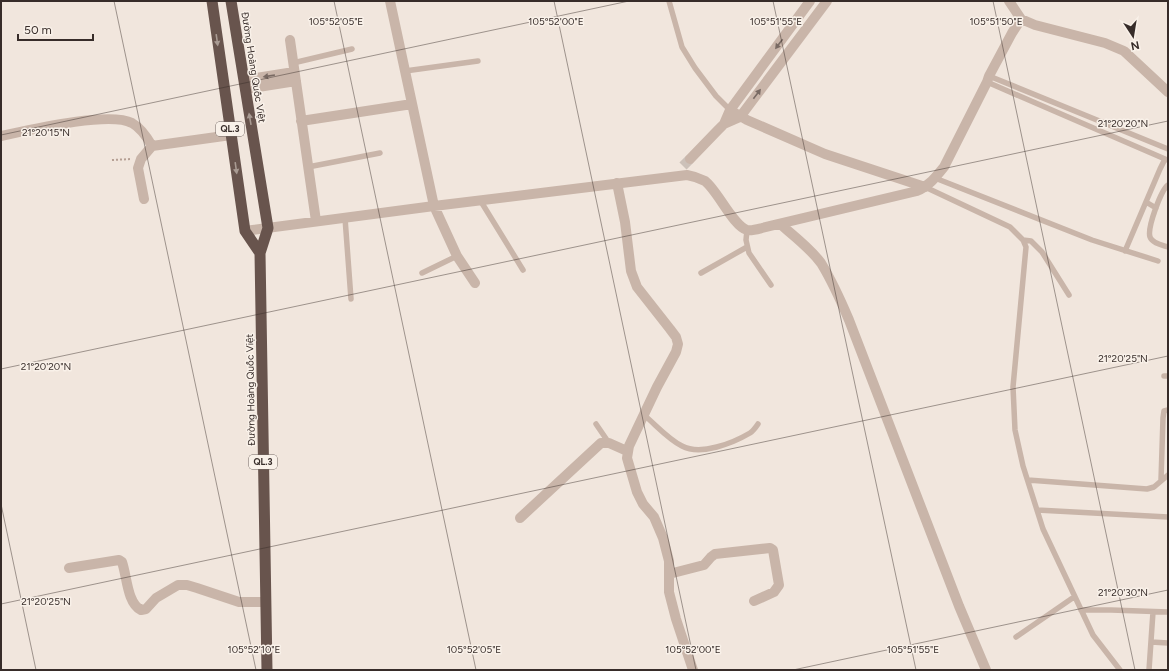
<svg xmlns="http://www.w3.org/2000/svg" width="1169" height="671" font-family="Figtree,sans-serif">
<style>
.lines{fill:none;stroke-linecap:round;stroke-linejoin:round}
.minor-tunnel{stroke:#ccc1b9;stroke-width:10;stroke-dasharray:10 5;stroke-linecap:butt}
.path{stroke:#b59f93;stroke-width:2;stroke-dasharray:2 2;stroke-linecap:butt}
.service{stroke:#c9b5a9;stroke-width:5.5}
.minor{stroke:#c9b5a9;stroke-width:10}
.trunk{stroke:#68544d;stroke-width:11}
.oneway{fill:#a99b93}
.oneway2{fill:#796a63}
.ticks{fill:none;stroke:#372c29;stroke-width:1;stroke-opacity:0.45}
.labels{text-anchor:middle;stroke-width:3;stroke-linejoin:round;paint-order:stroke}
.shield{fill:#f9f1e9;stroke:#716763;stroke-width:1}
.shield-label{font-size:9px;font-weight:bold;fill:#372c29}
.street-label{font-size:10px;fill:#372c29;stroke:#f9f1e9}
.ticks-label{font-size:10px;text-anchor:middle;fill:#372c29;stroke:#f9f1e9;stroke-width:3;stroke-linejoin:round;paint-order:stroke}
</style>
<rect width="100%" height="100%" fill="#f1e6dd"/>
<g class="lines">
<path class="minor-tunnel" d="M683,166L690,159"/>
<path class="path" d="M112,160L132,159"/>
<path class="service" d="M669,1L682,47L695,68L716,96L730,110
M293,63L352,49
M405,71L478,61
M989,76L1168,149
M987,82L1165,159
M308,167L380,153
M935,178L1092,240L1158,261
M1168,185C1161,190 1147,228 1150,237C1152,243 1162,245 1168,247
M925,187L1010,227L1023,240L1026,247L1013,387L1015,430L1023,466L1043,529L1093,635L1120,670
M480,200L523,270
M1146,202L1156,208
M345,218L351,299
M747,230L746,240L749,253L771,285
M1023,240L1031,241L1042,252L1069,295
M1125,251L1160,169L1165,159L1168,160
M422,273L457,256
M701,273L747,247
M1164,376H1168
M644,415C656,425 668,439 682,446C701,456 733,443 750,433C753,431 756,427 758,424
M596,424L609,443
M1028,480L1147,489L1154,487L1168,475
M1161,480L1163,418L1164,411L1168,410
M1037,510L1168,517
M1081,610H1111L1168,612
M1016,637L1074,597
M1151,642L1168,643
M1149,670L1153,612"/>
<path class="minor" d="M390,1L434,206L457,256L475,283
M810,1L730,110L724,124L740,117L827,1
M1009,1L1021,19
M290,40L316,221
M244,80L294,72
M245,89L296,81
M735,113L747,120L825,154L925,187
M301,121L412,104
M1,136C29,130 109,111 132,123C141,128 147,137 152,146
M690,159L718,130L724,124
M617,183L625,222L631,271L637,287L670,329L676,337L678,344L676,352L657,387L629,446L627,458L637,492L643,504L654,517L663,538L669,561V592L676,619L693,670
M144,199L138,168L141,159L152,146L231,135
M780,224C794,236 810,248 821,263C832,281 841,301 849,320L959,606L986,670
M245,231L434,206L687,175C693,176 699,178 705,181C718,191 733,226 747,230C751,231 758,229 762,228L917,191C929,186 936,177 944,167L987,82L989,76L1012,33L1021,19L1035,25L1105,43L1124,51L1168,92
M520,518L601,443H609L627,451
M69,568L119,560L122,562C127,576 127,603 141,610L146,609L156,598L178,585H187L197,588L239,602H265
M669,574L704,565L711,557L715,554L770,548L773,550L779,585L774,592L754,601"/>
<path class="trunk" d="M212,1L245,231L260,253
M231,1L268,228L260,253L267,670"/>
</g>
<defs><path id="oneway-solid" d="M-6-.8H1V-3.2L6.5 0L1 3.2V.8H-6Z"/></defs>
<g class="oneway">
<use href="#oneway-solid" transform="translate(217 40) rotate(82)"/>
<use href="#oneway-solid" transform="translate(250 119) rotate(-100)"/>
<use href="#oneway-solid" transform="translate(236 168) rotate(82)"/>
</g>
<g class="oneway2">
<use href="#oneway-solid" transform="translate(779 44) rotate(127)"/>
<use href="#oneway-solid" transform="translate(269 76) rotate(171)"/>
<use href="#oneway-solid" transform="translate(757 94) rotate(-53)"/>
</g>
<path class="ticks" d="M114,1L256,670M334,1L476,670M554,1L696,670M773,1L916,670M993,1L1135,670M1,135L629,1M1,369L1168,121M1,504L36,670M1,604L1168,356M793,670L1168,590"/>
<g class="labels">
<g class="shield">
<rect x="216" y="122" width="28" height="14" rx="3"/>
<rect x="249" y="455" width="28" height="14" rx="3"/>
</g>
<g class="shield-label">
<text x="230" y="132">QL.3</text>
<text x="263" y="465">QL.3</text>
</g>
<g class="street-label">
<text transform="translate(254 67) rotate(81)" y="4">Đường Hoàng Quốc Việt</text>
<text transform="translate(250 390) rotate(-91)" y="4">Đường Hoàng Quốc Việt</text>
</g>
</g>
<g class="ticks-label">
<text x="336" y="25">105°52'05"E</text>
<text x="556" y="25">105°52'00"E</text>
<text x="776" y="25">105°51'55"E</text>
<text x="996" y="25">105°51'50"E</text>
<text x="1123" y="127">21°20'20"N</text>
<text x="46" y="136">21°20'15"N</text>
<text x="1123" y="362">21°20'25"N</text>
<text x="46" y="370">21°20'20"N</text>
<text x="1123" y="596">21°20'30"N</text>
<text x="46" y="605">21°20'25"N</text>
<text x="254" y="653">105°52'10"E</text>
<text x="474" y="653">105°52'05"E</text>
<text x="693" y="653">105°52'00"E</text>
<text x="913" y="653">105°51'55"E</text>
</g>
<rect width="1169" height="671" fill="none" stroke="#372c29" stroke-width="4"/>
<g transform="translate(1133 36) rotate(168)" stroke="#f9f1e9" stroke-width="3" paint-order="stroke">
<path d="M0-3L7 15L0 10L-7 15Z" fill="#372c29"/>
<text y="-6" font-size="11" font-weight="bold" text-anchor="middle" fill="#372c29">N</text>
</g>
<path d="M18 34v6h75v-6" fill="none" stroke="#372c29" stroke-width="2"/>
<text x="24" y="34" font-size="12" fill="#372c29" stroke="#f9f1e9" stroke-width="3" paint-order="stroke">50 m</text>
</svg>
